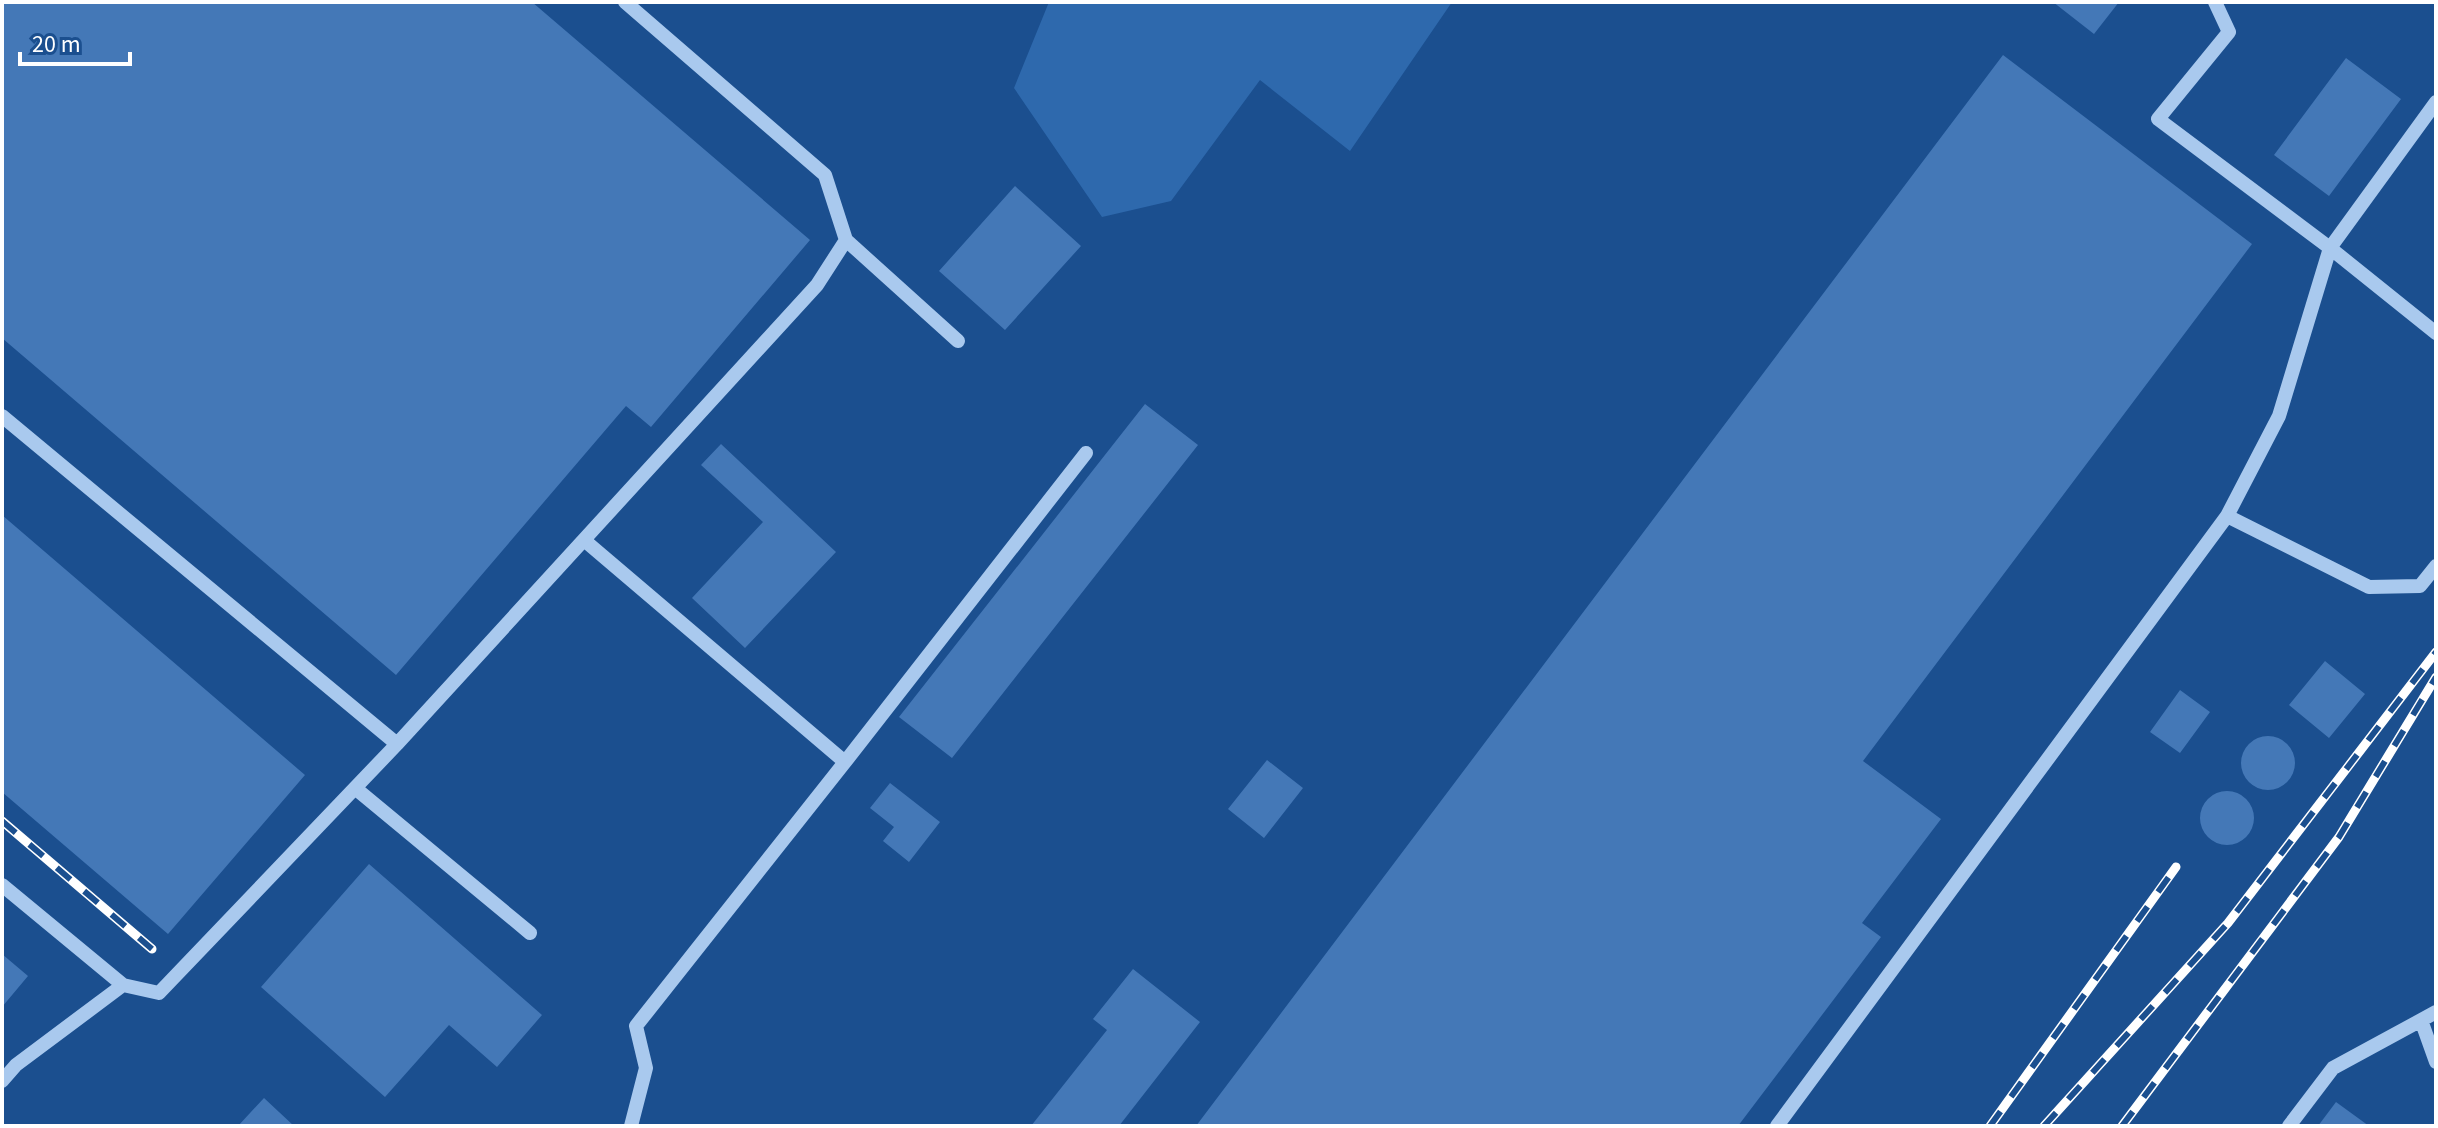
<svg xmlns="http://www.w3.org/2000/svg" width="2438" height="1128" font-family="'Source Sans 3',sans-serif">
<style>
.green{fill:#2e69ad}
.building{fill:#4478b7}
.lines{fill:none;stroke-linecap:round;stroke-linejoin:round}
.minor{stroke:#a9c9ee;stroke-width:14}
.rail-casing{stroke:#fff;stroke-width:9}
.rail{stroke:#1b4f8f;stroke-width:6;stroke-dasharray:18;stroke-linecap:butt}
</style>
<rect width="100%" height="100%" fill="#1b4f8f"/>
<path class="green" d="M1049,2H1452L1350,151L1260,80L1171,201L1102,217L1014,88Z"/>
<path class="building" d="M2,2H532L810,240L651,427L626,406L396,675L2,338Z
M2053,2H2119L2094,34Z
M2003,55L2252,244L1863,761L1941,819L1862,923L1881,937L1738,1126H1196Z
M2346,58L2401,99L2329,196L2274,155Z
M1015,186L1081,246L1005,330L939,271Z
M1145,404L1198,445L952,758L899,717Z
M721,444L836,552L745,648L692,598L763,522L701,465Z
M2,515L305,775L168,934L2,792Z
M2325,661L2365,694L2329,738L2289,705Z
M2180,690L2210,712L2180,753L2150,732Z
M2241 763a27 27 0 1 1 54 0a27 27 0 1 1-54 0Z
M1267,760L1303,788L1264,838L1228,809Z
M890,783L940,822L909,862L883,841L894,827L870,808Z
M2200 818a27 27 0 1 1 54 0a27 27 0 1 1-54 0Z
M369,864L542,1015L497,1067L449,1025L385,1097L261,987Z
M2,954L28,976L2,1007Z
M1133,969L1200,1022L1119,1126H1031L1107,1030L1093,1019Z
M264,1098L294,1126H238Z
M2336,1102L2369,1126H2318Z"/>
<g class="lines">
<path class="minor" d="M2215,2L2229,32L2158,119L2330,248L2436,102
M846,240L958,341
M2,416L397,744L159,993L123,985L2,885
M2227,516L2369,587L2420,586L2436,566
M584,540L845,762L636,1026L646,1068L631,1126
M397,744L817,285L846,240L825,175L625,2
M845,762L1086,453
M355,788L530,933
M2421,1020L2436,1062
M2,1081L16,1065L123,985
M1777,1126L2227,516L2279,416L2330,248L2436,333
M2289,1126L2333,1068L2436,1012"/>
<g class="rail-casing">
<path id="rail" d="M2,821L152,949
M1990,1126L2176,867
M2044,1126L2228,923L2436,652
M2122,1126L2339,837L2436,677"/>
</g>
<use href="#rail" class="rail"/>
</g>
<rect width="2438" height="1128" fill="none" stroke="#ffffff" stroke-width="8"/>
<path d="M20 52v12h110v-12" fill="none" stroke="#ffffff" stroke-width="4"/>
<text x="32" y="52" font-size="24" fill="#ffffff" stroke="#1b4f8f" stroke-width="6" paint-order="stroke">20 m</text>
</svg>
